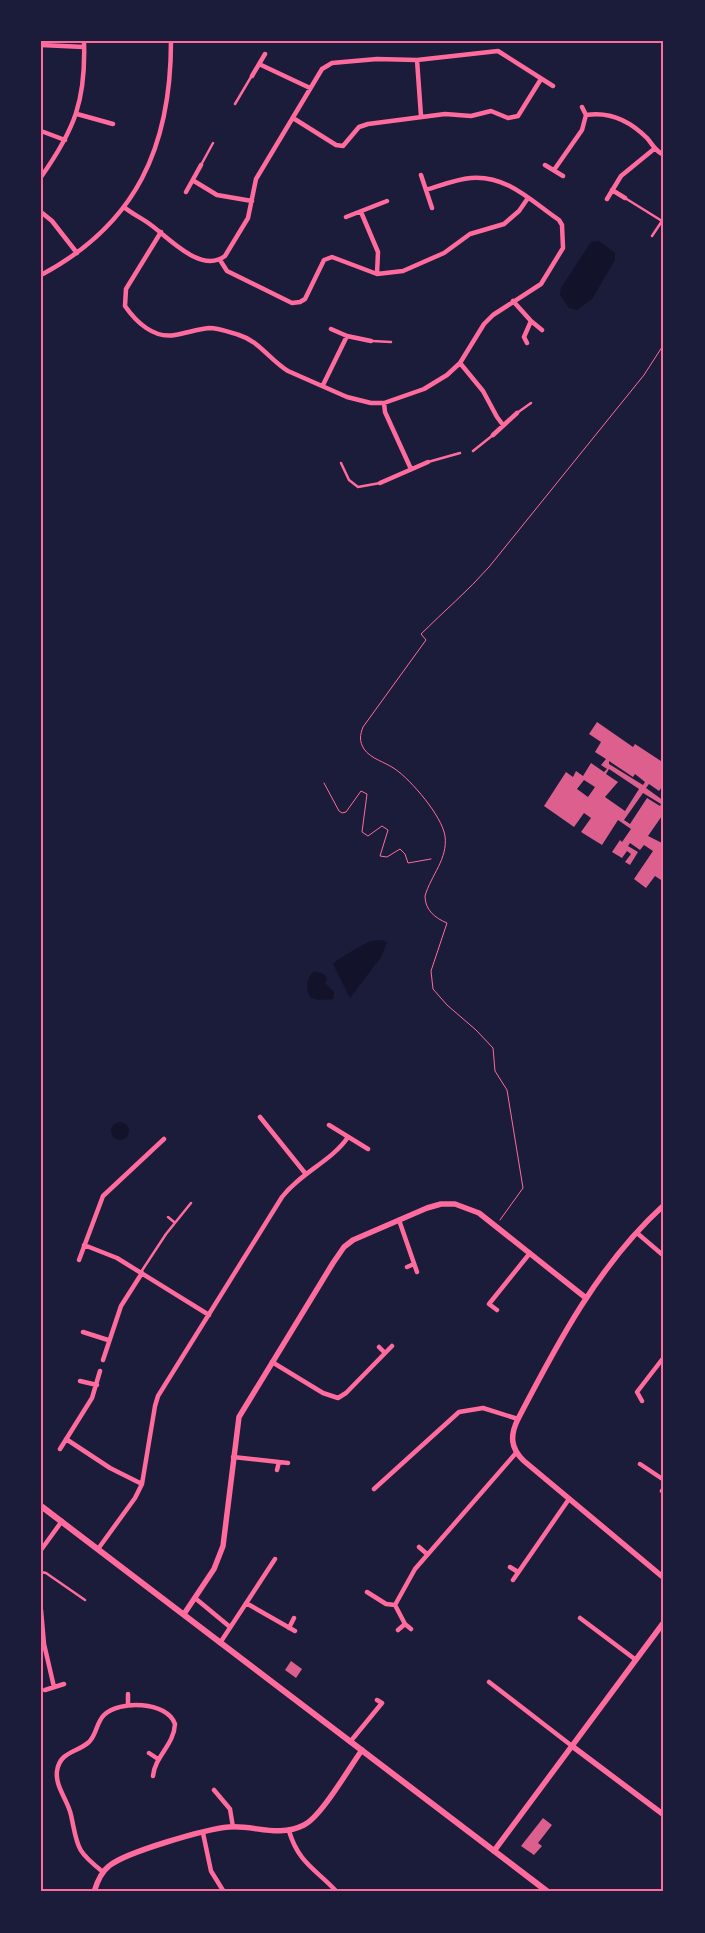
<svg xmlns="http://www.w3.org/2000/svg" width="705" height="1933" font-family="Rubik,sans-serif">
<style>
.water{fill:#12122b}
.building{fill:#dd5f8e;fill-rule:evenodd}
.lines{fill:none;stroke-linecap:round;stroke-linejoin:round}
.path{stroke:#ff6b9d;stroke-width:1}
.service{stroke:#ff6b9d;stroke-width:2.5}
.minor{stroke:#ff6b9d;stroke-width:4.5}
.tertiary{stroke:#ff6b9d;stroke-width:5.5}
.secondary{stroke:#ff6b9d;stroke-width:6}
.neatline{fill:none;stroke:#ff6b9d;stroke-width:2}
</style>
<rect width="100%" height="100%" fill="#1b1b3a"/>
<path class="water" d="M599,241L615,253V260L592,299L577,310L569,308L560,295L561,288L591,242Z
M382,940L387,942L381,957L350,998L333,964C335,961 363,944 369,942C372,940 378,941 382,940Z
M314,971L324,974L327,979L325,983L334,992L333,999L318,1000L310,997C305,988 307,978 314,971Z
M111 1131a9 9 0 1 1 18 0a9 9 0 1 1-18 0Z"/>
<path class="building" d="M597,722L633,747L635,744L664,763V784L659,791L649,784L646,788L664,801V813L648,836L664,844V882L655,876L646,888L634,879L653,851L644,845L640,850L630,843L628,846L638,852L630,865L625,862L631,854L627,851L622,858L612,852L620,840L622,842L631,829L618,820L602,845L581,832L591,818L584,813L574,827L544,806L566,772L573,777L576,771L583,776L591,763L604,772L607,769L601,765L606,759L595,752L601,742L589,734ZM609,761L633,777L635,774L645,782L643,785L609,764ZM609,769L639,789L625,811L605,797L618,782L606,774ZM584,780L595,787L588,797L577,789ZM643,793L661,804L660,806L647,798L630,824L624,820Z
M291,1661L302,1669L296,1678L285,1670Z
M543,1818L552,1825L538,1843L542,1846L534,1855L521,1846Z"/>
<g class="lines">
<path class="path" d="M324,783L339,811L342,813L346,812L361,791L367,794L362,832L368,836L382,826L388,830L380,856L387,857L400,849L405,854L408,863L431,859
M500,1220L523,1188L507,1090L495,1071L493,1048L476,1030L447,1005L433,989L431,971L447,923C435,918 425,910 425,896C431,875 448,859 445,836C442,816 411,780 395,769C385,762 371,759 364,749C359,741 360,735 363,727L426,640L421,634C444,611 468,591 489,567L644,375L664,344"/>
<path class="service" d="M235,104L251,77
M201,165L213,143
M625,198L662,221
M652,236L664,218
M372,341L391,342
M517,413L531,403
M473,451L493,435
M428,462L460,453
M341,463L349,480L358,487L380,483
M168,1217L174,1222
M141,1272L166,1234L191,1203
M41,1572L46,1573L85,1600"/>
<path class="minor" d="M41,45L84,47
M417,60L421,116
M259,64L310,88
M252,76L265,54
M77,114L113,124
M586,115C610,111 630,121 647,138C653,145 655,151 664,155
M293,118L336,145L343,146L359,127L368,124L445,114L471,116L491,111L508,118L518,116L541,79
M41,131L65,140
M545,165L563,176
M554,170L582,130L586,115L582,107
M421,175L432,208
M41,177C75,129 86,100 84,41
M194,181L217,195L252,201
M612,190L625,198
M186,192L201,165
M607,199L621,176L654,149
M124,207C132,214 142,218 151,225C169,238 201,274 225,256L248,218L256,179L322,69L332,63L343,62L377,59L417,60L498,51L553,86
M41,212L52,221L77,253
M361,212L378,252L377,274
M346,217L387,201
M161,232L126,289L125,306C136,322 154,339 175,335C187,333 198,329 209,328C219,328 229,332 239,335C259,341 270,360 288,371L347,397L371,403H384L424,389L447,375L460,363L484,324L493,315L541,284L563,248L562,225L559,220C531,201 507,175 471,178C456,179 440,186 426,190
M220,260L227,271L292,303L300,302L305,299L324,260L332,257L377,274L403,271L444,253L470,234L504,224L519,211L528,198
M41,275C137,224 171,146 171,41
M513,301L531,321L542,330
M331,329L347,336L371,341
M527,343L524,337L531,321
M460,363L483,391L497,417L503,425
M323,385L347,336
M384,403L385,412L411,469
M493,435L517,413
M380,483L428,462
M260,1117L305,1173
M329,1125L368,1149
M399,1220L417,1272
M637,1233L664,1256
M84,1245L117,1258L209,1315
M79,1260L103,1196L164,1139
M407,1267L414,1264
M497,1310L489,1304L530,1253
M83,1332L108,1340
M379,1347L385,1353
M103,1360L121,1306L142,1273
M272,1362L323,1393L338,1398L346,1393L392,1346
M80,1381L97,1385
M642,1401L637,1392L664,1357
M66,1439L110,1468L142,1484
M60,1449L92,1398L100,1371
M233,1457L288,1463
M640,1464L664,1480
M277,1470L279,1462
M374,1489L459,1412L483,1408L518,1419
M662,1491L664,1488
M419,1547L427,1554
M98,1549L135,1498L142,1484L155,1406L158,1396L282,1197C300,1173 332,1161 348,1137
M41,1550L62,1521
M510,1567L518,1572
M513,1580L569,1499
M367,1592L386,1604L395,1605L405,1624L411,1629
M195,1598L230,1627
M246,1603L295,1631
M395,1605L415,1569L516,1453
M41,1610L44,1644L54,1687
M580,1618L636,1660
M289,1628L294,1618
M398,1630L405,1624
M220,1643L275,1559
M489,1682L572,1746
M45,1690L64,1684
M128,1705V1694
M350,1742L382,1703L377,1700
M149,1753L158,1759
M214,1790L230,1809L233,1827
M289,1831C299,1864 316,1869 337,1892
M203,1833L211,1871L224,1892
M103,1872C75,1850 78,1847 71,1815C68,1800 55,1787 57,1771C60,1751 77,1753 89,1742C97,1734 96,1723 104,1715C119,1700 167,1701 175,1724C174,1745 155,1756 153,1776"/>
<path class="tertiary" d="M664,1205C599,1264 558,1342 518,1419C510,1435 510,1448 524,1461L664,1578
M184,1614L214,1569L223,1546L239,1417L333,1263L344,1247L353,1240L427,1208L441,1204H455L479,1213L586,1298
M572,1746L664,1815
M494,1851L664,1622
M94,1892C97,1882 101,1872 109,1866C126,1852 206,1829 229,1827C255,1825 278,1838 304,1825C321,1817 349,1768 362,1750"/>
<path class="secondary" d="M41,1506L548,1892"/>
</g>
<rect width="705" height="1933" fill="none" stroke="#1b1b3a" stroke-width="85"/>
<rect x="42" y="42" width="620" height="1848" class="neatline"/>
</svg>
